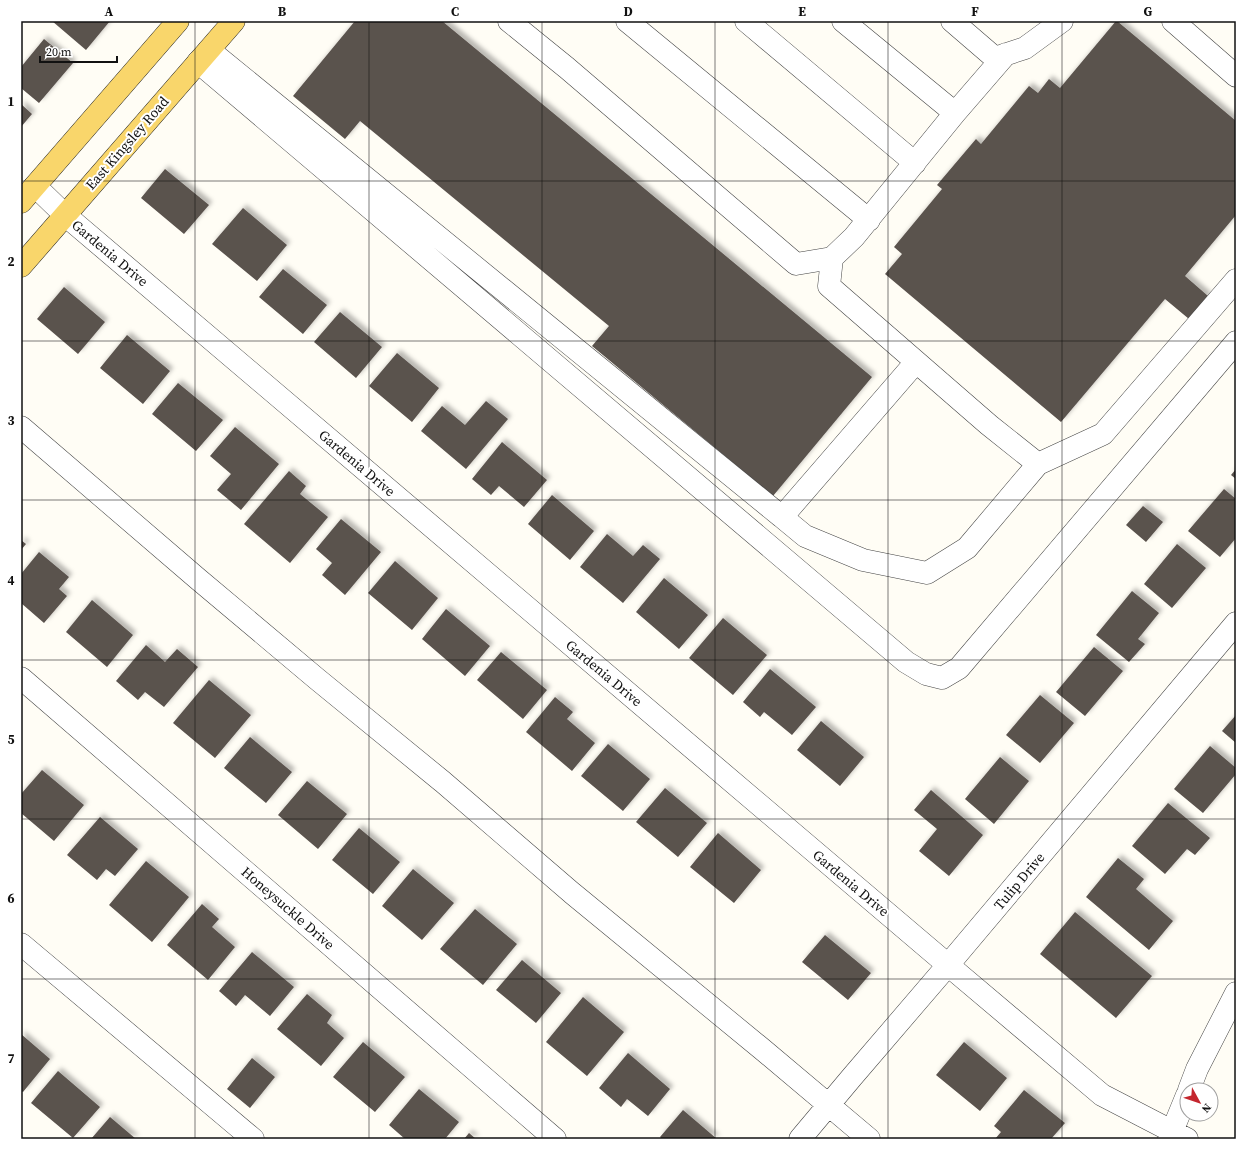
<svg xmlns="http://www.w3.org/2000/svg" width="1257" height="1160" font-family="'Source Serif 4',serif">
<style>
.building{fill:#5a524d;filter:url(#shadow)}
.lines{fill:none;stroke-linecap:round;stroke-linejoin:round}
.minor-casing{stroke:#444;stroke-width:23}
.major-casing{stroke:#222;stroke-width:23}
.minor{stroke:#fff;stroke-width:22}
.major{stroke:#f9d66b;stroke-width:22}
.grid{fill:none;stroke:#111;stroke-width:1;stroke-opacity:0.55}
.labels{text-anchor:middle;stroke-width:4;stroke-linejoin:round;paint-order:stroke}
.street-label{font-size:14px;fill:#111;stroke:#fff}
.neatline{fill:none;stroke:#111;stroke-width:1.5}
.grid-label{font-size:13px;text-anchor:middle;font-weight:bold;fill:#111}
</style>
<defs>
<filter id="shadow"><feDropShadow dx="3.5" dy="-3.5" stdDeviation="2" flood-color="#0004"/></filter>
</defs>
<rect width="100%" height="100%" fill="#fffdf5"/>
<path class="building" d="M52,21H110L86,50Z
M355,21H442L872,377L773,496L592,346L609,326L360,121L345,139L293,96Z
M1116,21H1117L1236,121V215L1185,276L1208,296L1189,319L1165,299L1061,422L885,274L902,254L894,247L942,189L937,185L976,139L981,144L1029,86L1038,93L1049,79L1060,88Z
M44,39L73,63L39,103L21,88V67Z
M21,104L32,114L21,127Z
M165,169L209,205L184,234L141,198Z
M243,208L287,245L257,281L212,244Z
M283,269L327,305L303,334L259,297Z
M64,287L105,322L78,354L37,319Z
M340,312L382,347L356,378L314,342Z
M127,335L170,371L143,404L100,368Z
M397,353L439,388L412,422L369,386Z
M178,383L223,420L196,451L152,414Z
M486,401L508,419L466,469L421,431L442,406L465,425Z
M235,427L279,464L241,510L217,490L231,474L210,456Z
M502,442L547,480L524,507L499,486L491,495L472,479Z
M1236,469V479L1231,475Z
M289,471L306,486L300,494L328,517L290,563L244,524Z
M1224,489L1236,499V538L1220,557L1188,531Z
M552,495L594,531L570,560L528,524Z
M1143,506L1163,522L1146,542L1126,525Z
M341,519L381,552L345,595L322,575L332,563L316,549Z
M607,534L633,556L643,545L660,559L623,603L580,567Z
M21,540L26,544L21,550Z
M1177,544L1206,568L1172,608L1144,584Z
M39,552L69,577L59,589L67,596L44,623L21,603V574Z
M395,561L438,598L412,630L368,593Z
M664,578L708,615L679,649L636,612Z
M1132,591L1159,613L1138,639L1145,644L1129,662L1096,635Z
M92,600L133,635L107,667L66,632Z
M446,609L490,646L465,676L422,639Z
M723,618L767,655L733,695L689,658Z
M146,645L165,662L177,649L198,667L164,707L145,692L138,700L116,681Z
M1094,647L1123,671L1085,716L1056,692Z
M501,652L547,690L523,719L477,680Z
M770,669L816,707L792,735L764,712L760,717L743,702Z
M209,680L251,715L215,758L173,723Z
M1040,695L1074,723L1040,763L1006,735Z
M555,697L573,712L567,719L595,743L572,771L526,732Z
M1236,715V743L1222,731Z
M821,721L864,757L840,786L797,750Z
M250,737L292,772L266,803L224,768Z
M608,744L650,779L623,811L581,776Z
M1210,746L1236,768V774L1203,813L1174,789Z
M1000,757L1029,781L994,824L965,799Z
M42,770L84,805L54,841L21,813V794Z
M307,781L347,814L318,849L278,815Z
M665,788L707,823L678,857L636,822Z
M931,790L983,835L949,876L919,851L937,829L914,810Z
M1168,803L1210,838L1195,855L1187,849L1165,874L1132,846Z
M100,817L138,849L115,876L106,869L97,880L67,855Z
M359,828L400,862L373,894L332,860Z
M718,833L761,870L734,903L690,867Z
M1118,858L1144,879L1136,889L1173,921L1149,950L1086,897Z
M146,861L189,897L152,942L109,905Z
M413,869L454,903L422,940L382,906Z
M202,904L219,919L212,927L235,947L208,980L167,945Z
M475,909L517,944L483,985L440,949Z
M1075,912L1152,976L1116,1018L1040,954Z
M825,935L871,973L848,1000L802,962Z
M252,952L294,987L270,1016L245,995L236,1006L219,991Z
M522,960L561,993L536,1023L496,990Z
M307,994L332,1015L327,1023L344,1038L321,1066L277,1029Z
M583,997L624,1032L587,1076L546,1042Z
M21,1034L50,1059L23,1092L21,1091Z
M363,1042L405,1077L375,1112L333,1077Z
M964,1042L1007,1078L980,1111L936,1075Z
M628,1053L670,1089L648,1116L627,1099L621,1107L599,1088Z
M252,1058L275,1077L250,1108L227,1089Z
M58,1071L100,1107L73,1138L31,1103Z
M419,1089L459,1122L445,1139H405L389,1125Z
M1024,1090L1065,1123L1051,1139H995L1001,1132L994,1126Z
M683,1110L717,1139H662L660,1137Z
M110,1117L136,1139H91Z
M469,1133L476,1139H464Z"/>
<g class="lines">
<g class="minor-casing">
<path id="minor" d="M509,21L567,68L796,264L832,258L854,237L955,113
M627,21L869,220
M746,21L915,163
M843,21L955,113L1006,54
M952,21L995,58L1025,48L1062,21
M1173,21L1236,76
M209,50L782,517
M198,62L906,662L926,674L942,678L959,668L1236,342
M35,186L65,215L948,965L1102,1095L1187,1139
M832,258L829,286L989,425L1038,464L1103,434L1236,280
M916,362L782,517L805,536L863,560L927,573L967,548L1038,464
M21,427L198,579L317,679L443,782L572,893L762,1049L869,1139
M21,678L555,1139
M21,944L253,1139
M1189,1090L1197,1069L1236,993
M800,1139L852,1077L948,965L1236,623
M1169,1139L1187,1095"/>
</g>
<g class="major-casing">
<path id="major" d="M21,202L178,21
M21,266L234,21"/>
</g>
<use href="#minor" class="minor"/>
<use href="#major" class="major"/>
</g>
<path class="grid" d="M195,21V1139M369,21V1139M542,21V1139M715,21V1139M888,21V1139M1062,21V1139M21,181H1236M21,341H1236M21,500H1236M21,660H1236M21,819H1236M21,979H1236"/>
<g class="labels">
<g class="street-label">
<text transform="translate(127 143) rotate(-49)" y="5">East Kingsley Road</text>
<text transform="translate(110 253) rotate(40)" y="5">Gardenia Drive</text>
<text transform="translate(357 463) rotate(40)" y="5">Gardenia Drive</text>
<text transform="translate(604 673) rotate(40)" y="5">Gardenia Drive</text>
<text transform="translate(1019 881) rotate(-50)" y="5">Tulip Drive</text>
<text transform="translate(851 883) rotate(40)" y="5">Gardenia Drive</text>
<text transform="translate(288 908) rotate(41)" y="5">Honeysuckle Drive</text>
</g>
</g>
<rect width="1257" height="1160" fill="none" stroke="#ffffff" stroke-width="44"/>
<g transform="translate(1199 1102) rotate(130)"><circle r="19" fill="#ffffff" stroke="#a0a0a0"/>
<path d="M0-3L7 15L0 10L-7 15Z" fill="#c4262e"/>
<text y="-6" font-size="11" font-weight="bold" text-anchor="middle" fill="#111111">N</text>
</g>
<path d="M40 56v6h77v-6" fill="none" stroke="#111111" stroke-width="2"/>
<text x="46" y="56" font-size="12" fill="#111111" stroke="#ffffff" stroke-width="3" paint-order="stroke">20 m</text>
<rect x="22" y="22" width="1213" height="1116" class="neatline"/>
<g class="grid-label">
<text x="109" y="16">A</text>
<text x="282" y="16">B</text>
<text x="455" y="16">C</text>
<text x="628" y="16">D</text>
<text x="802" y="16">E</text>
<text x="975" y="16">F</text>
<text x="1148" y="16">G</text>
<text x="11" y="106">1</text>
<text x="11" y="266">2</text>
<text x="11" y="425">3</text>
<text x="11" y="585">4</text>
<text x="11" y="744">5</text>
<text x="11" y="903">6</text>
<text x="11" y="1063">7</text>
</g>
</svg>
